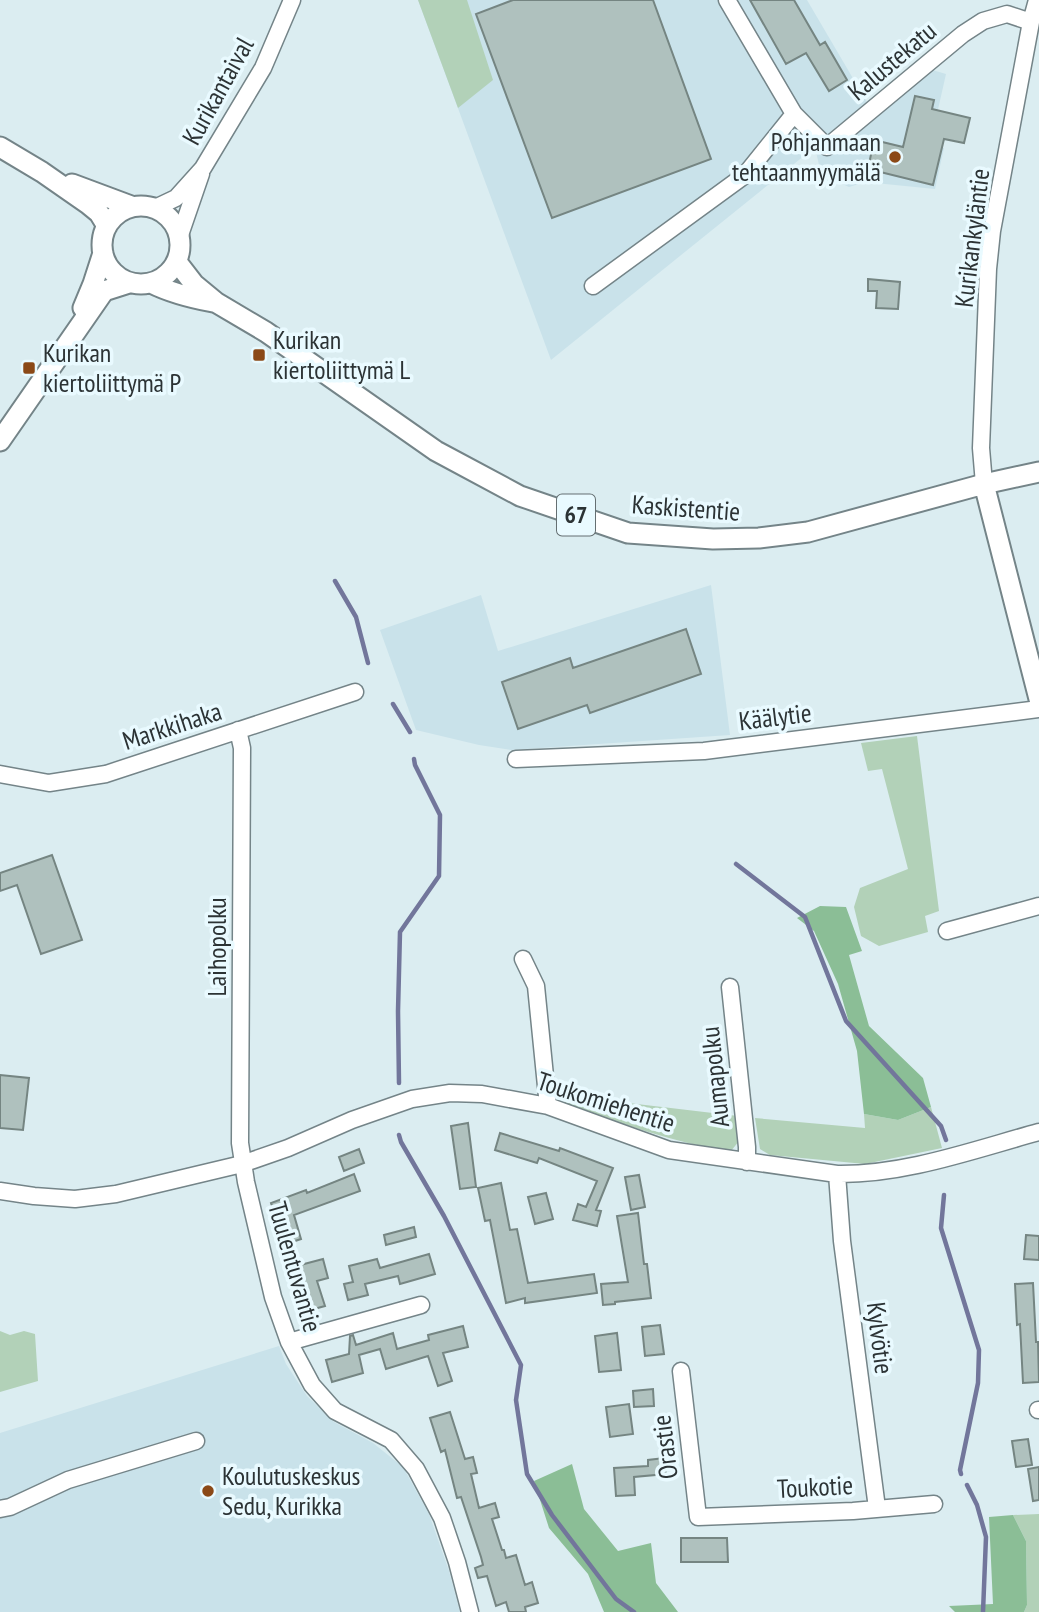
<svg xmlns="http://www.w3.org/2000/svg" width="1039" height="1612" font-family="'PT Sans Narrow',sans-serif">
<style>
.built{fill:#c9e2ea}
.green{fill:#b2d1b8}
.forest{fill:#8bbe96}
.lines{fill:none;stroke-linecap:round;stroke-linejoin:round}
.stream{stroke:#72769b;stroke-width:4.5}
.building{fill:#afc1be;stroke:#758582;stroke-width:2}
.minor-casing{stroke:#748488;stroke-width:19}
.major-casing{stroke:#748488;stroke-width:23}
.minor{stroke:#fff;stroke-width:16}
.major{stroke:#fff;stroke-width:19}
.poi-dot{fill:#8b4917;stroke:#e9faff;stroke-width:2.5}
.labels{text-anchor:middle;stroke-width:7;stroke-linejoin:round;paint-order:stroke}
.shield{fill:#e9faff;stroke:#656f72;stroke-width:2}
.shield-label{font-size:24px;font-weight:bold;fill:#2c3335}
.street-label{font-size:26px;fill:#2c3335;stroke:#e9faff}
.poi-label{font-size:26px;fill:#2c3335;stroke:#e9faff;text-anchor:start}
</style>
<rect width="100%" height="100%" fill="#dbedf1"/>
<path class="built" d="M418,0H807L868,104L929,69L946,74L930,145L944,148L935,189L865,182L849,187L821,174L815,147L551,360Z
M711,585L730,735L511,750L479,745L416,730L380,630L481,595L498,651Z
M279,1346L286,1364L307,1396L334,1422L373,1443L403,1467L429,1514L449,1571L460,1612H0V1433Z"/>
<path class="green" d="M418,0H467L493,80L458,108Z
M917,736L939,911L925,916L928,932L879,946L861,936L854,907L860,888L908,869L882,769L868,771L861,743Z
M561,1095L738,1116L739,1141L731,1151C672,1143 621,1123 565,1103Z
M931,1107L942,1148L865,1164L770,1155L760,1149L755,1118L865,1128L864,1114L898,1120Z
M0,1331L10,1335L24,1331L35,1334L38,1381L0,1392Z
M1039,1514V1612H1024L1027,1605L1026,1541L1013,1515Z"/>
<path class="forest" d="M820,906L846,907L862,951L849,955L869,1026L923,1078L931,1107L898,1120L864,1114L857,1051L838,984L814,931L797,918Z
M572,1464L584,1509L618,1551L651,1543L656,1583L678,1612H604L588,1574L549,1528L534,1481Z
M1013,1515L1026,1541L1027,1605L1024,1612H955L949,1606L993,1604L989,1517Z"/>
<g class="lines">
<path class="stream" d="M335,581L356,617L368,663
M393,704L410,732
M736,864L805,917L846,1021L941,1126L946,1140
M399,1083L398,1011L400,932L439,876L440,815L415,765L414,759
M399,1135L401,1142L444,1216L521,1365L516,1400L527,1474L552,1515L616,1599L634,1612
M944,1195L941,1228L979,1350L978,1383L960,1470L961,1474
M967,1485L977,1505L986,1537L983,1612"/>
</g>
<path class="building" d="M513,0H653L711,159L552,218L476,14Z
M750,0H794L820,45L825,42L847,80L829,91L806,53L786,64Z
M915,96L934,100L932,109L970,118L964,143L944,139L933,185L868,169L874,140L903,147Z
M868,279L900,282L898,309L876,308L877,291H868Z
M686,629L701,674L590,713L587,705L518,729L502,682L570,658L573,668Z
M52,855L82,940L41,954L17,885L0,891V873Z
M0,1075L29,1078L23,1130L0,1128Z
M468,1123L476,1187L460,1189L451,1126Z
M500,1133L559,1151L560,1148L613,1168L596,1210L601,1211L597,1226L573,1220L578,1204L586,1207L597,1181L539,1158L537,1163L495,1150Z
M359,1149L364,1163L344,1171L339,1157Z
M354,1174L360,1191L294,1215L301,1239L280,1246L276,1234L281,1232L271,1203L306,1190L307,1193Z
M639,1175L645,1207L631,1210L625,1177Z
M501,1183L510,1230L517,1229L528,1283L594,1274L597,1293L525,1303V1298L506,1303L490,1220L485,1221L478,1188Z
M546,1193L553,1219L535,1224L528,1197Z
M638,1213L644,1264H647L651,1298L615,1302V1304L603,1305L601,1284L628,1282L617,1216Z
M414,1227L416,1237L386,1245L384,1235Z
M1026,1235L1039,1236V1260L1024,1259Z
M429,1254L435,1274L400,1284L398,1276L365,1284L368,1295L348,1300L344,1284L353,1282L349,1266L377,1259L380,1268Z
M323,1259L328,1278L317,1281L325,1306L303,1312L289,1268Z
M1033,1283L1036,1342H1038L1039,1382L1023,1383L1020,1324L1017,1325L1015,1284Z
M660,1325L664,1354L645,1356L642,1327Z
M463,1326L468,1347L443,1353L452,1381L438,1386L428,1356L386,1369L380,1349L359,1355L363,1373L332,1382L326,1360L349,1354L350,1336L353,1335L356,1345L393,1333L397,1349L429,1340L428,1335Z
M617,1333L621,1370L599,1372L595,1336Z
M653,1389L654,1406L634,1407L633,1391Z
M629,1404L633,1434L610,1437L606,1407Z
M450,1412L465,1459L473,1457L477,1473L471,1474L479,1508L495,1503L499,1517L492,1519L502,1550H504L506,1558L516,1555L525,1585L532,1582L538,1603L525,1607L526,1612H509L506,1602L496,1606L487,1576L478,1578L475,1568L483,1565L481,1557L461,1497L457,1498L445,1450L441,1452L430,1418Z
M1028,1439L1032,1465L1016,1467L1012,1441Z
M664,1458L666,1474L634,1477L635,1495L616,1496L614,1468L648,1466V1460Z
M1039,1467V1500L1033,1501L1028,1469Z
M681,1538H727L728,1562H681Z"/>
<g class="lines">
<g class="minor-casing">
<path id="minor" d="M727,0L794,114L827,147L963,34L983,21L1007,14L1031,22
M157,207L176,198L203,168L263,68L292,0
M179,238L201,174
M593,286L745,175L794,114
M984,484L981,448L988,269L992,231L1031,22L1037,0
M238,730L242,748L240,1143L246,1182L273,1297L289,1342L312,1385L335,1411L391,1440L416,1469L442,1518L457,1562L470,1612
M516,759L704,751L1039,709
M0,774L49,783L106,774L355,692
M947,931L1039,906
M523,959L536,986L548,1106
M730,987L747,1147V1162
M837,1174L842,1241L877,1508
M0,1191L34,1196L75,1199L116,1194L242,1164L288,1148L352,1120L412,1099L450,1093L482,1094L548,1106L669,1150L837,1174C905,1175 973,1150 1039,1132
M289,1342L421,1305
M681,1371L698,1517L853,1511L934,1504
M1038,1410H1039
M0,1509L10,1507L68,1480L196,1441"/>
</g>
<g class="major-casing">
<path id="major" d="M0,147L42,172L88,204L99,213L107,226
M72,184L131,206
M102 245a39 39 0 1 1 78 0a39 39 0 1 1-78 0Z
M177,262L194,284L217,303L266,332L436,451L520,496L628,533L713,539L759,538L808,532L984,484L1039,472
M151,283C171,293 191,298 213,302
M83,308L93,284L103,253
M0,441L104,291L129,283
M984,484L1039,699"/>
</g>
<use href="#minor" class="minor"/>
<use href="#major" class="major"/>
</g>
<g class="poi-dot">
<circle cx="895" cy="157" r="7"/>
<rect x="252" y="348" width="14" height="14" rx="3.5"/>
<rect x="22" y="361" width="14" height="14" rx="3.5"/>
<circle cx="208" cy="1491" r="7"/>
</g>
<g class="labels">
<rect class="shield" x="557" y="494.5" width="38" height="41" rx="5"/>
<g class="shield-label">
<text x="576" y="523">67</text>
</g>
<g class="street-label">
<text transform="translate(892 61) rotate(-40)" y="9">Kalustekatu</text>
<text transform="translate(218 91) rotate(-61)" y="9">Kurikantaival</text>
<text transform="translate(972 238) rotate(-83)" y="9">Kurikankyläntie</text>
<text transform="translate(686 508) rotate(4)" y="9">Kaskistentie</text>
<text transform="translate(775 717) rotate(-7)" y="9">Käälytie</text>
<text transform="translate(172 726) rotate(-18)" y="9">Markkihaka</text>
<text transform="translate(217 947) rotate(-90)" y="9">Laihopolku</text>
<text transform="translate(715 1077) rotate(-96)" y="9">Aumapolku</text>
<text transform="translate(606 1102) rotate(18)" y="9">Toukomiehentie</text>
<text transform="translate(295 1267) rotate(74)" y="9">Tuulentuvantie</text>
<text transform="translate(880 1338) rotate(83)" y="9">Kylvötie</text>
<text transform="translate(665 1447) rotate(-97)" y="9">Orastie</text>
<text transform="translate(815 1487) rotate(-3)" y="9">Toukotie</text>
</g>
<g class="poi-label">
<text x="881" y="151" text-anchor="end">Pohjanmaan<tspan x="881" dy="30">tehtaanmyymälä</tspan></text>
<text x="273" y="349">Kurikan<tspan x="273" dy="30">kiertoliittymä L</tspan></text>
<text x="43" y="362">Kurikan<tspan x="43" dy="30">kiertoliittymä P</tspan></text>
<text x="222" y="1485">Koulutuskeskus<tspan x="222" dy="30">Sedu, Kurikka</tspan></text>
</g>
</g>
</svg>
